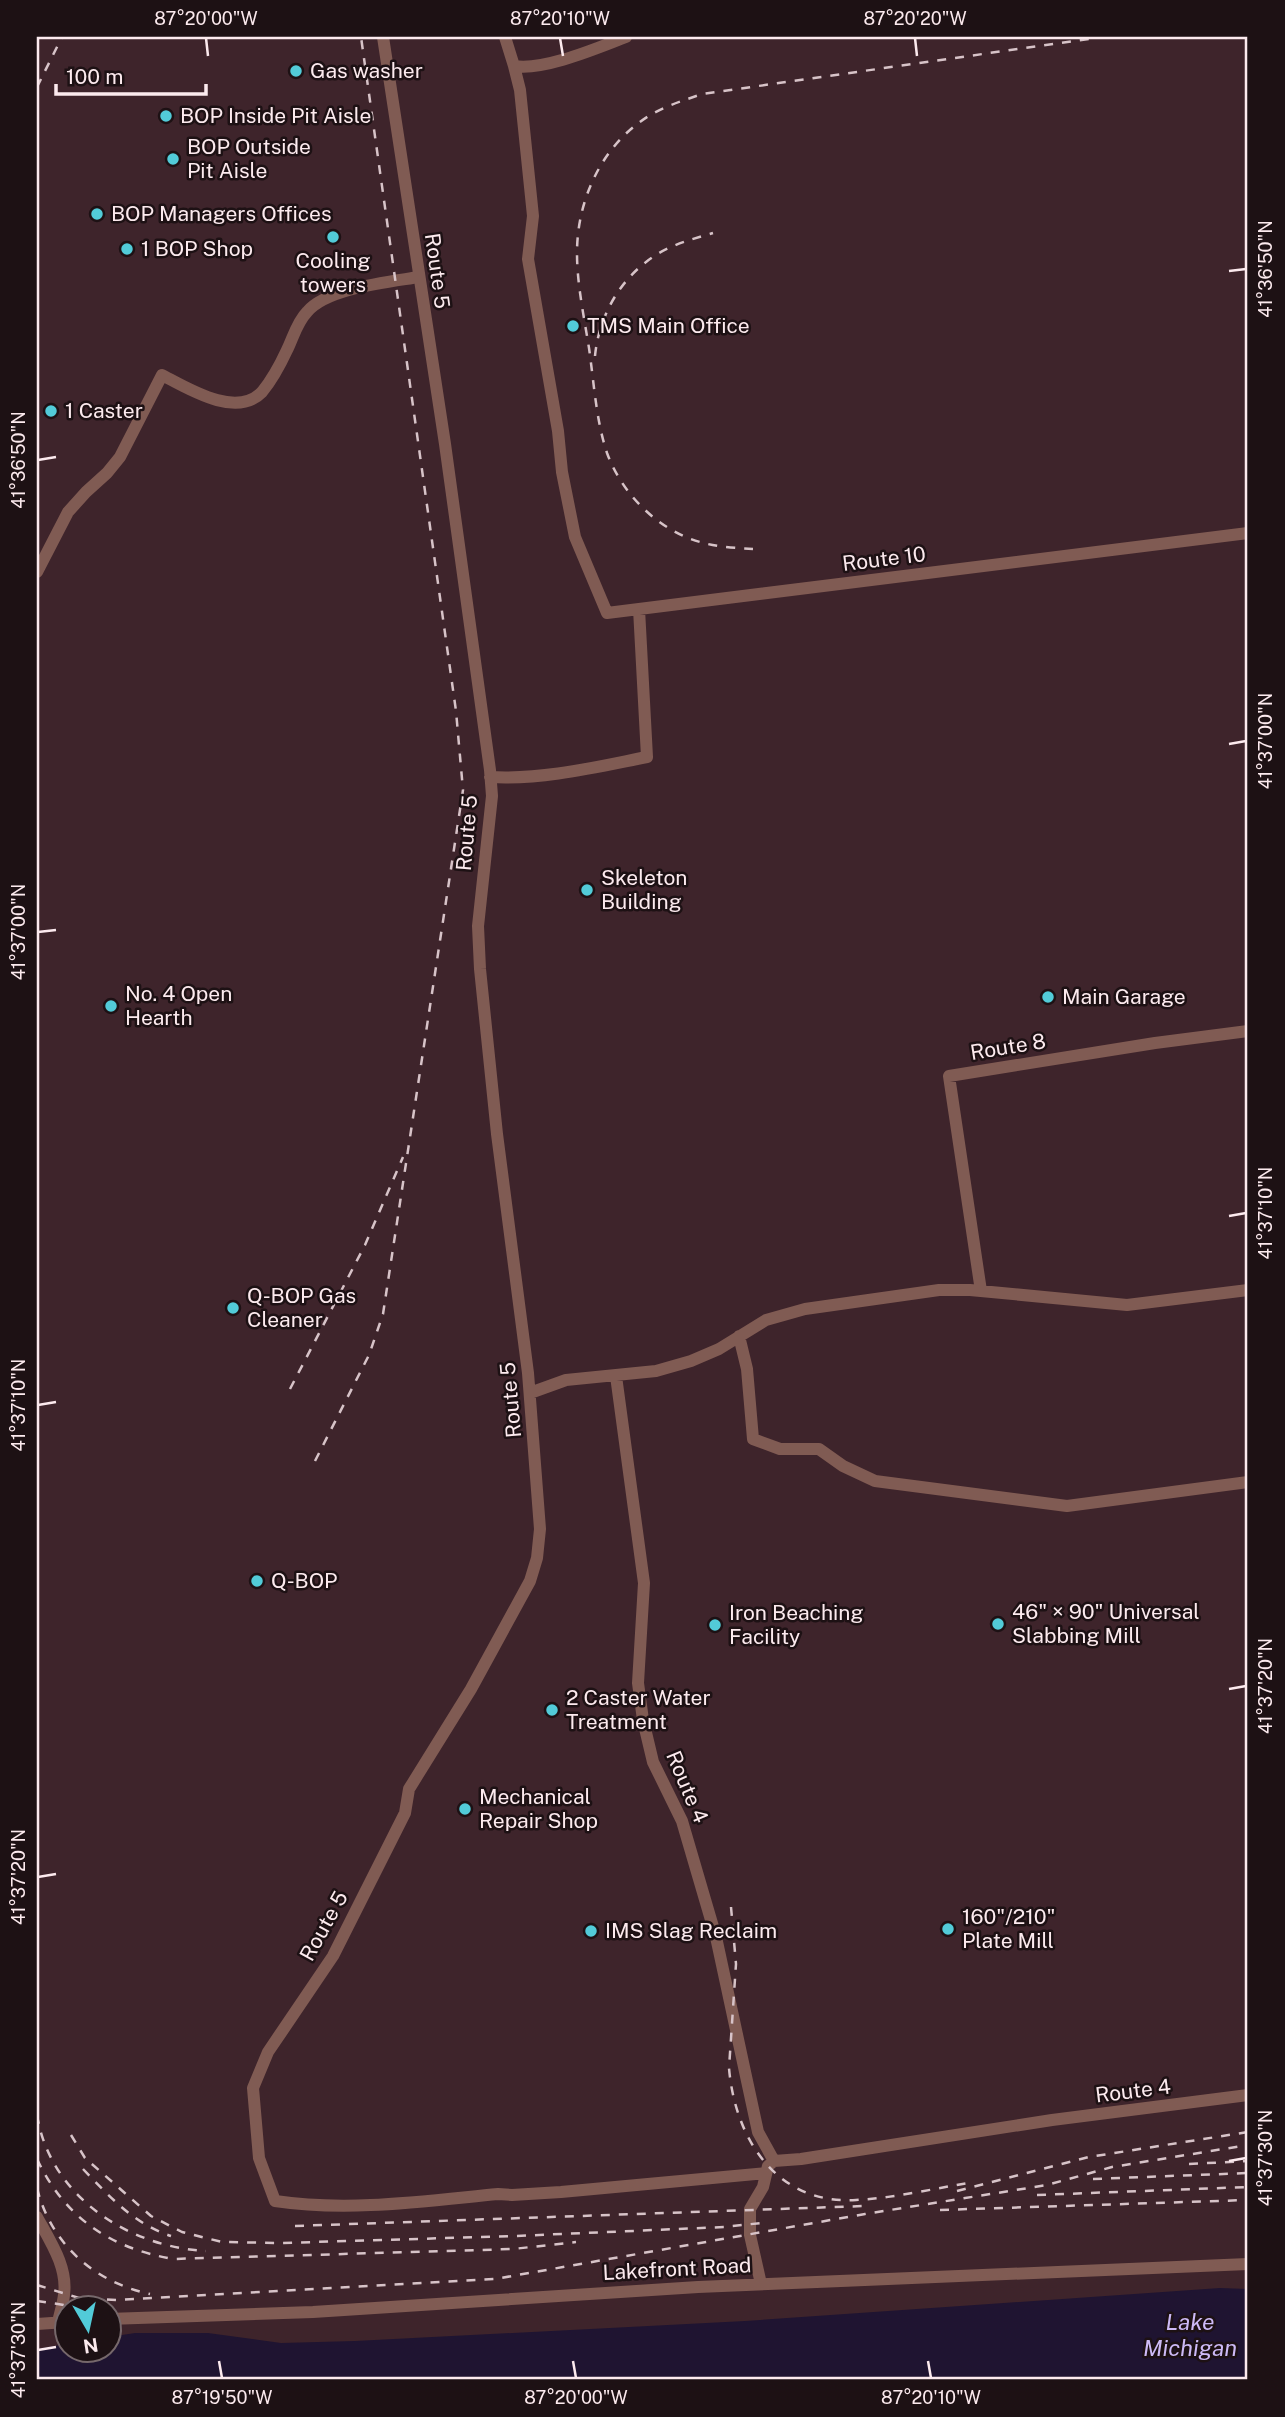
<svg xmlns="http://www.w3.org/2000/svg" width="1285" height="2417" font-family="'Public Sans',sans-serif">
<style>
.water{fill:#1f1431}
.lines{fill:none;stroke-linecap:round;stroke-linejoin:round}
.minor{stroke:#805b53;stroke-width:12}
.rail{stroke:#d7c3c8;stroke-width:2.5;stroke-dasharray:9 9;stroke-linecap:butt}
.ticks{fill:none;stroke:#fceaee;stroke-width:2.5}
.poi-dot{fill:#52cbd8;stroke:#1d1114;stroke-width:2.5}
.labels{text-anchor:middle;stroke-width:5;stroke-linejoin:round;paint-order:stroke}
.poi-label{font-size:21px;fill:#fceaee;stroke:#1d1114;text-anchor:start}
.street-label{font-size:21px;fill:#fceaee;stroke:#1d1114}
.water-label{font-size:23px;font-style:italic;fill:#cdbaf6;stroke:#1d1114}
.neatline{fill:none;stroke:#fceaee;stroke-width:2.5}
.ticks-label{font-size:18px;text-anchor:middle;fill:#fceaee}
</style>
<rect width="100%" height="100%" fill="#3e242b"/>
<path class="water" d="M1220,2288L1248,2289V2380H37V2349L66,2344V2350H108L109,2337L135,2333H208L281,2343L355,2341L745,2321Z"/>
<g class="lines">
<path class="minor" d="M383,37L445,444L490,770L492,796L478,926L480,969L497,1134L528,1373L540,1529L537,1558L530,1581L471,1689L409,1789L405,1813L333,1956L268,2052L253,2088L259,2158L275,2201C349,2212 425,2201 498,2194L512,2195L561,2192L766,2173
M505,37L514,66C544,71 597,48 626,37
M514,66L520,90L533,216L528,259L558,431L562,472L575,537L607,613L1248,533
M37,572L68,512L86,492L107,473L120,457L162,375C187,388 236,419 262,392C271,381 281,363 287,350C293,338 297,322 307,312C327,288 389,282 419,277
M490,777C543,780 596,767 647,757L639,609
M981,1291L949,1076L1155,1043L1248,1031
M739,1336L747,1369L753,1439L780,1449H819L843,1466L875,1481L1067,1506L1248,1482
M616,1376L644,1583L638,1683L643,1720L653,1762L682,1821L716,1937L758,2132L774,2161
M530,1393L566,1380L656,1371L691,1361L719,1349L766,1320L805,1309L939,1290H970L1127,1305L1248,1290
M37,2217C50,2241 68,2267 64,2295C63,2304 60,2313 58,2322
M761,2284L750,2235V2209L763,2187L768,2166L774,2161L801,2159L1052,2120L1248,2095
M108,2319L313,2312L698,2287L1248,2264
M37,2324L66,2322"/>
<path class="rail" d="M37,87L62,37
M595,356C599,315 621,277 656,255C673,244 693,239 713,233
M753,549C736,548 717,547 700,542C658,530 622,494 607,453C596,420 594,383 589,348C584,317 577,284 577,253C577,197 604,142 652,114C668,105 685,100 702,94L1102,37
M290,1389L365,1245L403,1157
M315,1461L369,1355L383,1314L463,790L456,711L361,37
M731,1907L736,1964L729,2068C735,2139 777,2205 856,2200C894,2198 932,2189 968,2183
M37,2115C50,2196 128,2247 206,2251
M71,2135L85,2158L151,2216L182,2232L222,2242L281,2243L515,2236L724,2227L761,2223
M37,2159C65,2218 110,2248 173,2259L513,2249L576,2242
M1189,2164L1248,2161
M83,2169C110,2197 134,2224 171,2236
M1093,2179L1248,2173
M37,2188C51,2244 94,2282 150,2294
M957,2191L1089,2157L1248,2132
M1037,2195L1248,2187
M940,2210L1248,2200
M295,2226L864,2206
M37,2285L79,2298L116,2300L495,2279L865,2214L1047,2185L1112,2167L1248,2145
M37,2301L78,2307"/>
</g>
<path class="ticks" d="M206,38L208,56M560,38L563,56M915,38L917,56M1229,271L1246,269M38,460L56,457M1229,744L1246,741M38,932L56,930M1229,1216L1246,1213M38,1405L56,1402M1229,1689L1246,1686M38,1877L56,1874M1229,2161L1246,2158M38,2350L56,2347M219,2361L222,2378M573,2361L576,2378M928,2361L931,2378"/>
<g class="poi-dot">
<circle cx="296" cy="71" r="7"/>
<circle cx="166" cy="116" r="7"/>
<circle cx="173" cy="159" r="7"/>
<circle cx="97" cy="214" r="7"/>
<circle cx="333" cy="237" r="7"/>
<circle cx="127" cy="249" r="7"/>
<circle cx="573" cy="326" r="7"/>
<circle cx="51" cy="411" r="7"/>
<circle cx="587" cy="890" r="7"/>
<circle cx="1048" cy="997" r="7"/>
<circle cx="111" cy="1006" r="7"/>
<circle cx="233" cy="1308" r="7"/>
<circle cx="257" cy="1581" r="7"/>
<circle cx="998" cy="1624" r="7"/>
<circle cx="715" cy="1625" r="7"/>
<circle cx="552" cy="1710" r="7"/>
<circle cx="465" cy="1809" r="7"/>
<circle cx="948" cy="1929" r="7"/>
<circle cx="591" cy="1931" r="7"/>
</g>
<g class="labels">
<g class="poi-label">
<text x="310" y="78">Gas washer</text>
<text x="180" y="123">BOP Inside Pit Aisle</text>
<text x="187" y="154">BOP Outside<tspan x="187" dy="24">Pit Aisle</tspan></text>
<text x="111" y="221">BOP Managers Offices</text>
<text x="141" y="256">1 BOP Shop</text>
<text x="333" y="268" text-anchor="middle">Cooling<tspan x="333" dy="24">towers</tspan></text>
<text x="587" y="333">TMS Main Office</text>
<text x="65" y="418">1 Caster</text>
<text x="601" y="885">Skeleton<tspan x="601" dy="24">Building</tspan></text>
<text x="125" y="1001">No. 4 Open<tspan x="125" dy="24">Hearth</tspan></text>
<text x="1062" y="1004">Main Garage</text>
<text x="247" y="1303">Q-BOP Gas<tspan x="247" dy="24">Cleaner</tspan></text>
<text x="271" y="1588">Q-BOP</text>
<text x="1012" y="1619">46" × 90" Universal<tspan x="1012" dy="24">Slabbing Mill</tspan></text>
<text x="729" y="1620">Iron Beaching<tspan x="729" dy="24">Facility</tspan></text>
<text x="566" y="1705">2 Caster Water<tspan x="566" dy="24">Treatment</tspan></text>
<text x="479" y="1804">Mechanical<tspan x="479" dy="24">Repair Shop</tspan></text>
<text x="962" y="1924">160"/210"<tspan x="962" dy="24">Plate Mill</tspan></text>
<text x="605" y="1938">IMS Slag Reclaim</text>
</g>
<g class="street-label">
<text transform="translate(437 271) rotate(82)" y="7">Route 5</text>
<text transform="translate(884 559) rotate(-7)" y="7">Route 10</text>
<text transform="translate(467 833) rotate(-85)" y="7">Route 5</text>
<text transform="translate(1008 1047) rotate(-9)" y="7">Route 8</text>
<text transform="translate(511 1400) rotate(-95)" y="7">Route 5</text>
<text transform="translate(687 1787) rotate(67)" y="7">Route 4</text>
<text transform="translate(324 1926) rotate(-61)" y="7">Route 5</text>
<text transform="translate(1133 2091) rotate(-7)" y="7">Route 4</text>
<text transform="translate(677 2269) rotate(-3)" y="7">Lakefront Road</text>
</g>
<g class="water-label">
<text x="1190" y="2330">Lake<tspan x="1190" dy="26">Michigan</tspan></text>
</g>
</g>
<rect width="1285" height="2417" fill="none" stroke="#1d1114" stroke-width="77"/>
<g transform="translate(88 2329) rotate(171)"><circle r="33" fill="#1d1114" stroke="#76686b" stroke-width="2"/>
<path d="M0-5L12 26L0 18L-12 26Z" fill="#52cbd8"/>
<text y="-10" font-size="19" font-weight="bold" text-anchor="middle" fill="#fceaee">N</text>
</g>
<path d="M56 84v10h150v-10" fill="none" stroke="#fceaee" stroke-width="3.5"/>
<text x="66" y="84" font-size="21" fill="#fceaee" stroke="#1d1114" stroke-width="5" paint-order="stroke">100 m</text>
<rect x="38" y="38" width="1208" height="2340" class="neatline"/>
<g class="ticks-label">
<text x="206" y="25">87°20'00"W</text>
<text x="560" y="25">87°20'10"W</text>
<text x="915" y="25">87°20'20"W</text>
<text transform="translate(1266 269) rotate(-90)" y="6">41°36'50"N</text>
<text transform="translate(19 460) rotate(-90)" y="6">41°36'50"N</text>
<text transform="translate(1266 741) rotate(-90)" y="6">41°37'00"N</text>
<text transform="translate(19 932) rotate(-90)" y="6">41°37'00"N</text>
<text transform="translate(1266 1213) rotate(-90)" y="6">41°37'10"N</text>
<text transform="translate(19 1405) rotate(-90)" y="6">41°37'10"N</text>
<text transform="translate(1266 1686) rotate(-90)" y="6">41°37'20"N</text>
<text transform="translate(19 1877) rotate(-90)" y="6">41°37'20"N</text>
<text transform="translate(1266 2158) rotate(-90)" y="6">41°37'30"N</text>
<text transform="translate(19 2350) rotate(-90)" y="6">41°37'30"N</text>
<text x="222" y="2404">87°19'50"W</text>
<text x="576" y="2404">87°20'00"W</text>
<text x="931" y="2404">87°20'10"W</text>
</g>
</svg>
